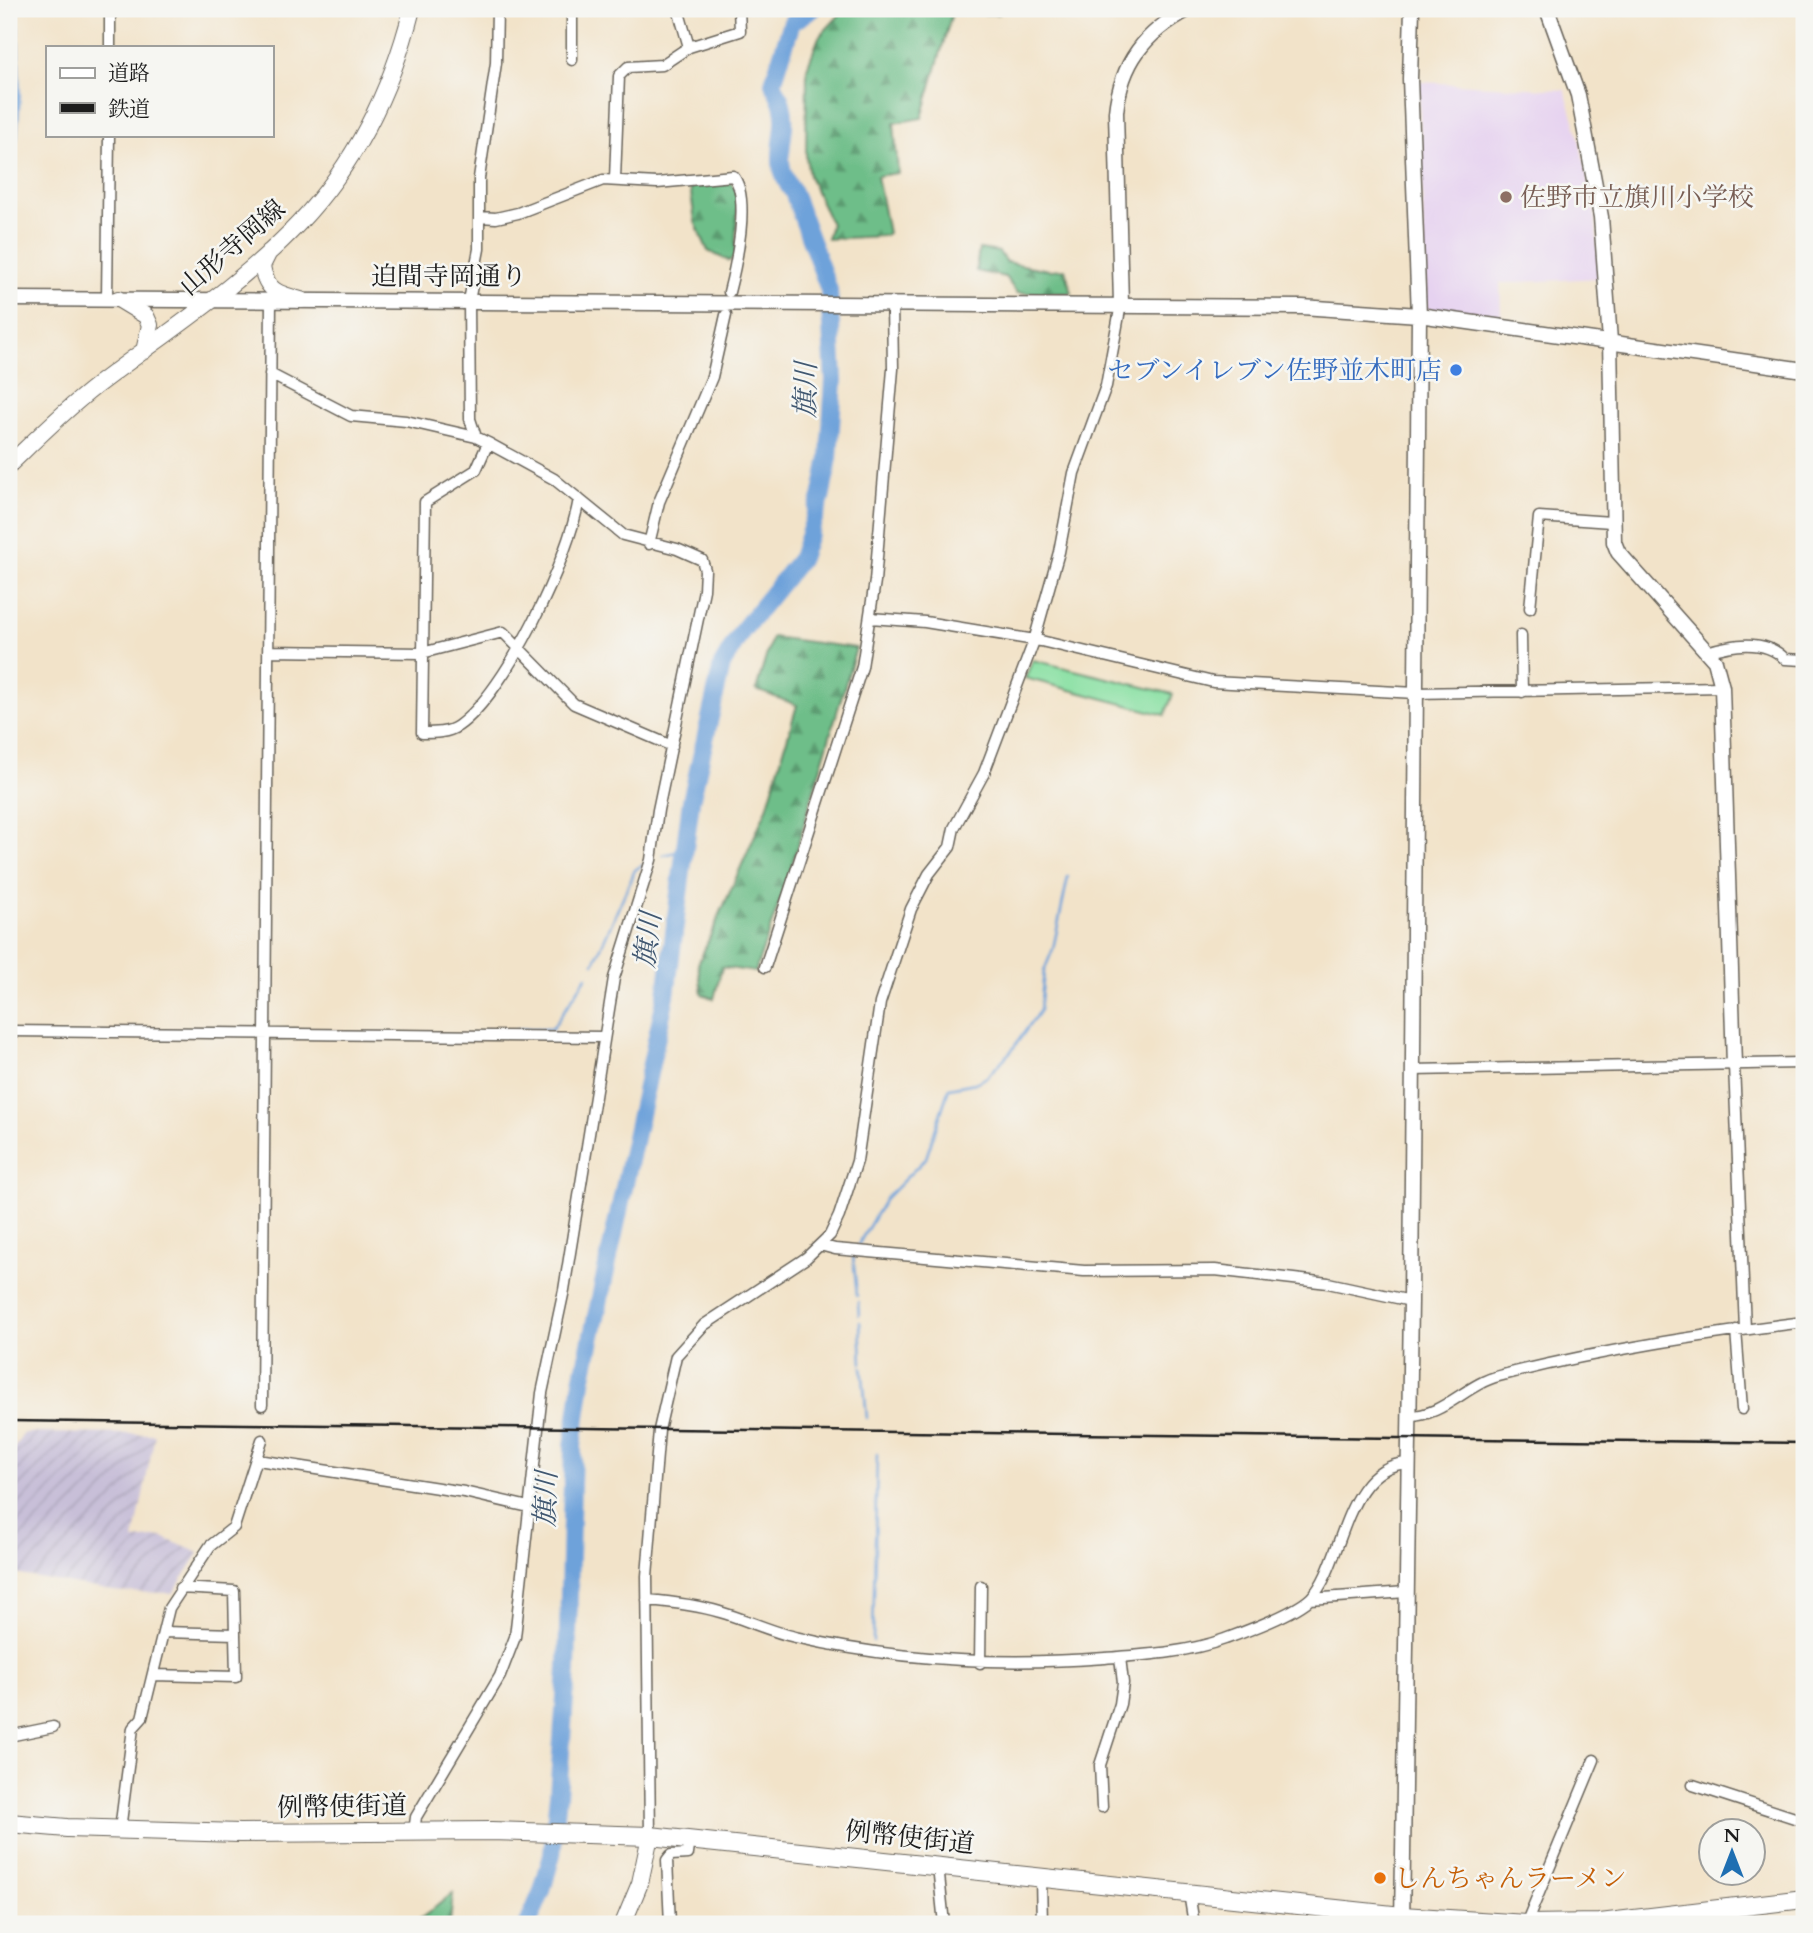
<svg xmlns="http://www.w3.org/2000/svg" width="1813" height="1933" font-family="Cardo,'Noto Serif JP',serif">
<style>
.built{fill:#e6d2f0}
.industrial{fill:url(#industrial-furrows)}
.grass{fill:#89e0a3;stroke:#527e60;stroke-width:2}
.forest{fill:url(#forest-firs);stroke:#456d52;stroke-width:2}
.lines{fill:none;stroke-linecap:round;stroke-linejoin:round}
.stream{stroke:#6ea2da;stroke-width:2.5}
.river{stroke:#6ea2da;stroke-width:18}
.minor-casing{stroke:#676259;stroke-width:13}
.tertiary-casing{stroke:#676259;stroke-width:17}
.secondary-casing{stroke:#676259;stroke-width:18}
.primary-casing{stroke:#676259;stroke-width:20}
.minor{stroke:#fff;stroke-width:10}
.tertiary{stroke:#fff;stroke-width:14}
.secondary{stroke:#fff;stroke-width:16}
.primary{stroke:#fff;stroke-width:18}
.rail{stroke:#1c1c1c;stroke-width:2.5}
.education-dot{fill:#8d6e63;stroke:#f6f6f2;stroke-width:2.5}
.shop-dot{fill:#3f7fe0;stroke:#f6f6f2;stroke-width:2.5}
.food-dot{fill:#e8710a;stroke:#f6f6f2;stroke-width:2.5}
.labels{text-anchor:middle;stroke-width:5;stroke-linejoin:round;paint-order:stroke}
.education-label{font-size:26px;fill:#785e54;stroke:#f6f6f2;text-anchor:start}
.street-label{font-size:26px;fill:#1c1c1c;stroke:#f6f6f2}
.shop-label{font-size:26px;fill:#366cbe;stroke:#f6f6f2;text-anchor:end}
.food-label{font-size:26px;fill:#c56008;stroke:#f6f6f2;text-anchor:start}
.water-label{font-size:28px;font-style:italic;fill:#415871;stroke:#f6f6f2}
</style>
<defs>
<pattern id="industrial-furrows" width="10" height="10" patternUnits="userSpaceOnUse" patternTransform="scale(1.75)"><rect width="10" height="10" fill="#c8bfd8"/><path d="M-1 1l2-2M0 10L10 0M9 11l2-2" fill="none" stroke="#aba4b9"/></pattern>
<pattern id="forest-firs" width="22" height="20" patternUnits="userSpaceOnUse" patternTransform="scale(1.75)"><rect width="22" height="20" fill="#6ebe89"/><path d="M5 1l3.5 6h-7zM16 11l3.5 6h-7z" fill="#5a9a6f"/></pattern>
</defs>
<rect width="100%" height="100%" fill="#f6f6f2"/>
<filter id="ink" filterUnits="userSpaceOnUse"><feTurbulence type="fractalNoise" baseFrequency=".0143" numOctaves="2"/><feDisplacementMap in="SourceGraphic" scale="14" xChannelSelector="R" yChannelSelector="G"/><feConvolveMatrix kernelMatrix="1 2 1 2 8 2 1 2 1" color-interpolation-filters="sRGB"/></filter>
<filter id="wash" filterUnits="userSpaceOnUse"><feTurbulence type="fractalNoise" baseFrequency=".00686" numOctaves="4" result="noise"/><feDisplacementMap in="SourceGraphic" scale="28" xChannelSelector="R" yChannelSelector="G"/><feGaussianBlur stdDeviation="1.57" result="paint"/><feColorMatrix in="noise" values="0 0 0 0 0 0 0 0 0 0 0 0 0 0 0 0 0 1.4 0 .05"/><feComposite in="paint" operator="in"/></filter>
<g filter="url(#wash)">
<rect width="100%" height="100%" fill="#f2e3c9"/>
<path class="built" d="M1419,82L1565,90L1578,134L1595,215L1600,278L1500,283L1501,317L1426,309Z"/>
<path class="industrial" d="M24,1433L155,1434L134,1540L162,1537L199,1553L173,1593L119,1592L9,1573V1456Z"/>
<path class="grass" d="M1033,660L1173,694L1165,715L1025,678Z"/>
<path class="forest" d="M845,9H999L998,14L952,13L922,118L894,123L898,173L877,176L888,233L883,236L827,239L831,224L809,176L806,157L807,68L819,37Z
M728,180L738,192L735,256L729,261L708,251L695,222L690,186Z
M979,249L999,252L1006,262L1049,270L1065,269L1072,293H1017L1005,277L976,271Z
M772,637L856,648L790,871L755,972L722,967L714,999L702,994L698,964L767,808L797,705L756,690Z
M453,1893L450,1924H414Z"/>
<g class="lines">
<path class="stream" d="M663,855L685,850
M594,963L635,870L642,865
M516,1029H552L587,976
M858,1245L885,1199L926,1158L949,1088L975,1083L987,1077L1012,1050L1040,1010L1044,971L1053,949L1068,877
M853,1254L857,1296
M858,1302L859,1315
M860,1322L862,1363
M862,1367L867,1418
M873,1641L877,1454"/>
<path class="river" d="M9,137L12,96L9,9
M528,1924L542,1891L552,1854L558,1795L567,1669L573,1446L582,1381L666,995L691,801L722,665L742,631L801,558L821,498L829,458L834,380L829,290L793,192C768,159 791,134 782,104C780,97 776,90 773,83L792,22L813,9"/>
</g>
</g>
<g filter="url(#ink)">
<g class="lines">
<g class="minor-casing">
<path id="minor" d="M678,9L689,47
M110,47V9
M572,60V9
M615,179L619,76L628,67L662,65L689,47L740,31L739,9
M479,217L496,218L518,213L603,180L657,183L733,176C751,197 736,265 729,292
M107,299L109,135
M270,374L351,416L406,421L476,437L488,443L554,479L623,535L677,549L702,560L705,570L704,590L658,810L651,860L614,978L564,1290L542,1393L515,1637L500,1676L416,1817L414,1832
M476,437L470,419L469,301L479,249V178L496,63L497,9
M488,443L476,470L425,502L422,733C434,733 448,733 458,726C507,692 569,558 579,499
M649,544L659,502L712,377L726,315
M1530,608L1539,517L1611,522
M870,618L925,622L1041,641L1213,682L1416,693L1722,687
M1521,635L1522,692
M268,651L422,653L503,632L574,704L672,746
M1707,652C1732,644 1765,638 1785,659L1804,660
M765,967L862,667L875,581L893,369L892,303
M9,1031L604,1037
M1734,1065L1745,1329
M1412,1070L1804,1063
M820,1245L835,1249L1084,1271L1215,1270L1328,1283L1411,1301
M1736,1330L1742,1409
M262,1405L271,300
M1408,1416C1443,1417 1466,1384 1499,1376C1600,1350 1701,1335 1804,1322
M258,1460L464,1492L529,1507
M1310,1599L1406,1592
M647,1600C670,1602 697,1605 720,1612C745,1619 769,1631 795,1637C898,1661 1000,1666 1105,1658C1146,1655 1186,1653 1225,1639C1247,1631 1294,1614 1311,1598C1344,1564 1343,1466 1408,1463
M164,1632L235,1634
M980,1663L981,1586
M153,1675L236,1677L234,1591L180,1588
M9,1736L53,1727
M1693,1785L1804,1821
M1102,1807L1100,1765L1120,1704L1123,1683L1120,1657
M120,1830L133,1728L142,1718L169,1608L210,1546L234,1527L262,1440
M650,1836L647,1576L659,1430L676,1356L704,1325L806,1258L830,1235L839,1216L857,1161L880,1003L911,909L929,874L950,847L954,828L984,773L1034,641L1059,552L1074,473L1106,386L1121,304
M938,1866L944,1924
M1041,1878L1042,1924
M1189,1893L1194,1924
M670,1924L667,1860L671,1855L688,1854L690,1840
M1526,1924L1594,1760"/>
</g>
<g class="tertiary-casing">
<path id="tertiary" d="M1547,9L1578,95L1601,217L1610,341L1614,542L1618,552L1715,661L1722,687L1734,1065
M9,299L1302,307L1419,315L1804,370
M1121,304L1116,112C1121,63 1145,32 1189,9
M1402,1924L1411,1301L1419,315L1410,79L1412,9"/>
</g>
<g class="secondary-casing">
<path id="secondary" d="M269,252L262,266C266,291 278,294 301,300
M118,299L146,316L150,325L144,351
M9,465C37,438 65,410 96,386C164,334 240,286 299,223C356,163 392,88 412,9
M623,1924L640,1883L650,1836"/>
</g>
<g class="primary-casing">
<path id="primary" d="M9,1823L67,1828L240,1833L491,1831L650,1836L1402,1916L1526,1924L1600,1923L1804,1899"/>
</g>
<use href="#minor" class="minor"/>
<use href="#tertiary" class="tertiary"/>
<use href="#secondary" class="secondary"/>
<use href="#primary" class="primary"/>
<path class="rail" d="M9,1421L1804,1443"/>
</g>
</g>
<circle class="education-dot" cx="1506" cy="197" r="7"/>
<circle class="shop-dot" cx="1456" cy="370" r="7"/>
<circle class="food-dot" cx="1380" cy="1878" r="7"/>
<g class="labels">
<g class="education-label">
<text x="1520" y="206">佐野市立旗川小学校</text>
</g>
<g class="street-label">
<text transform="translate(232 247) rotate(-41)" y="9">山形寺岡線</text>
<text x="449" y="285">迫間寺岡通り</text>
<text transform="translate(342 1806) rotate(-1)" y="9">例幣使街道</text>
<text transform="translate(910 1837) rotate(6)" y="9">例幣使街道</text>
</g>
<g class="shop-label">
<text x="1442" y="379">セブンイレブン佐野並木町店</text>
</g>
<g class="food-label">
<text x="1394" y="1887">しんちゃんラーメン</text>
</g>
<g class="water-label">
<text transform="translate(805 390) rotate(-89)" y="10">旗川</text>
<text transform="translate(647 940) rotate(-83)" y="10">旗川</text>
<text transform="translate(545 1499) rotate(-88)" y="10">旗川</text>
</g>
</g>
<rect width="1813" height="1933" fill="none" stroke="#f6f6f2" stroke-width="35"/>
<rect x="46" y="46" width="228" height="91" fill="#f6f6f2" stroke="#9f9f9c" stroke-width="2"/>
<rect x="60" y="68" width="35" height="10" fill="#ffffff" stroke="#9f9f9c" stroke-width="2"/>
<text x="108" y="80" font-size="21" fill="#1c1c1c">道路</text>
<rect x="60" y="103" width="35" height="10" fill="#1c1c1c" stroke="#9f9f9c" stroke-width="2"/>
<text x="108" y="116" font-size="21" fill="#1c1c1c">鉄道</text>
<g transform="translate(1732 1852)"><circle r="33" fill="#f6f6f2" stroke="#9f9f9c" stroke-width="2"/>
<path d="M0-5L12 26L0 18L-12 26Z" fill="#1f6fb2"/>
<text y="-10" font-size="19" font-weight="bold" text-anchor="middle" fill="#1c1c1c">N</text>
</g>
</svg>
